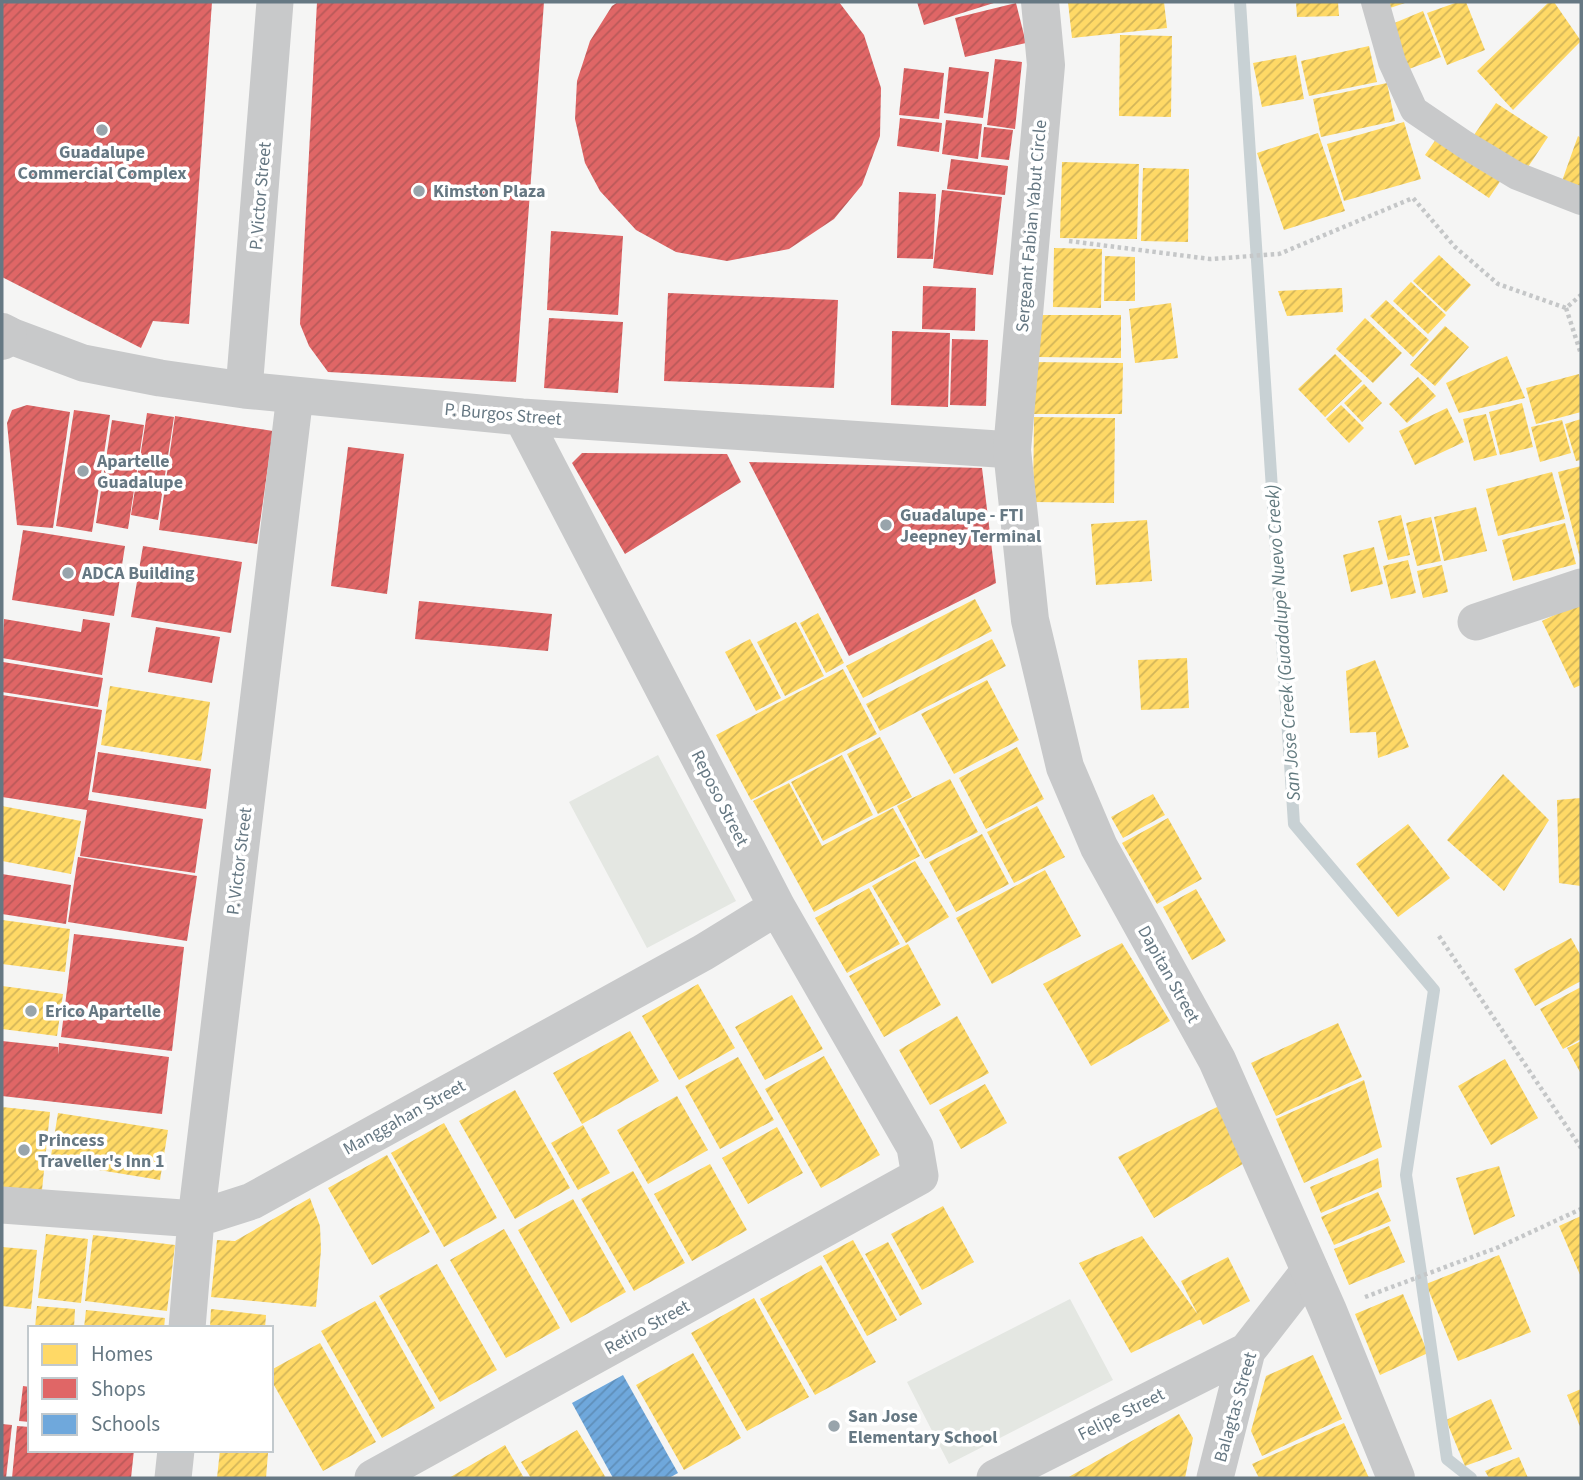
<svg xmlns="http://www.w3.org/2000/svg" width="1583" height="1480" font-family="'Source Sans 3',sans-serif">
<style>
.green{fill:#e4e7e2}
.homes{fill:url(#homes-hatch)}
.shops{fill:url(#shops-hatch)}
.schools{fill:url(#schools-hatch)}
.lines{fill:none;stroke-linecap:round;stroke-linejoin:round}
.stream{stroke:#c8d1d4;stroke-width:12}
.path{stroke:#c5c7c8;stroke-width:4.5;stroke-dasharray:3.5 3.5;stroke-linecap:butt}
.pedestrian{stroke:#c8c9ca;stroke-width:28}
.minor{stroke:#c8c9ca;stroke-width:37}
.tertiary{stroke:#c8c9ca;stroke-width:38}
.poi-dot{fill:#98a4ab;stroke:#fff;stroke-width:2.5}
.labels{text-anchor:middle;stroke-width:7;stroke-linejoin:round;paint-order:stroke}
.poi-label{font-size:18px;font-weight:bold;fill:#667883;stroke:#fff;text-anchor:start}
.street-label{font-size:18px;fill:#667883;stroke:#fff}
.water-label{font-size:19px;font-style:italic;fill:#627a7f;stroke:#fff}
</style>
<defs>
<pattern id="homes-hatch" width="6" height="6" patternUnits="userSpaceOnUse" patternTransform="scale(1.75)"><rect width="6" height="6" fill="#ffd966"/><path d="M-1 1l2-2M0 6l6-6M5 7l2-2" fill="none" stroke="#d2b559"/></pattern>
<pattern id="shops-hatch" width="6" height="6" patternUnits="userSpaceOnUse" patternTransform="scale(1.75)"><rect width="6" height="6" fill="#e06666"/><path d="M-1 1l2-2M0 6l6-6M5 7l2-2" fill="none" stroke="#b95959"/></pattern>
<pattern id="schools-hatch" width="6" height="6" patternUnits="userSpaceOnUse" patternTransform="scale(1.75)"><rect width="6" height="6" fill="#6fa8dc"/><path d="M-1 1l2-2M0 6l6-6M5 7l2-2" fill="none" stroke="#5f8eb8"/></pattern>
</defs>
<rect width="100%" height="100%" fill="#f5f5f4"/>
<path class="green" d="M658,755L736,901L647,948L569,802Z
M1070,1299L1113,1380L949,1464L907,1382Z"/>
<path class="homes" d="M1068,2H1164L1167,28L1072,38Z
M1296,2H1338L1339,16L1297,17Z
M1389,2H1408L1390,8Z
M1458,2H1466L1485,50L1447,65L1427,13Z
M1549,2H1554L1581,41L1513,110L1477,71Z
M1423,11L1441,57L1409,69L1392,24Z
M1120,35L1172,36L1171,117L1119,116Z
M1369,46L1377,82L1309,96L1301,61Z
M1296,55L1304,99L1262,107L1253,63Z
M1387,83L1395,121L1321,137L1313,99Z
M1496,103L1548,137L1526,170L1474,135Z
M1404,122L1421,179L1344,201L1327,144Z
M1441,132L1505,174L1489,198L1425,155Z
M1318,133L1345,211L1284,230L1257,153Z
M1578,136L1581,138V188L1562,181Z
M1062,162L1139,164L1137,239L1060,238Z
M1143,168L1189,169L1188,242L1141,241Z
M1054,248L1102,249L1101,308L1053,307Z
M1439,255L1471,285L1446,312L1413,281Z
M1105,256L1135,257V301H1104Z
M1411,282L1446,315L1428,334L1393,301Z
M1342,288L1343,312L1287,316L1278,291Z
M1386,300L1429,340L1413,357L1370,316Z
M1171,303L1178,358L1135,363L1129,309Z
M1037,315H1121V358L1037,357Z
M1365,318L1402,353L1373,383L1336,349Z
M1445,326L1469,347L1435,386L1410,365Z
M1335,354L1362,381L1325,417L1298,389Z
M1507,356L1525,398L1459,413L1446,383Z
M1031,362L1123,363L1122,414H1030Z
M1579,374L1581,384V412L1536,424L1526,388Z
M1418,377L1436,396L1407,423L1389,404Z
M1364,384L1382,403L1362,422L1344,403Z
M1522,403L1533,447L1500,455L1489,412Z
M1341,405L1364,428L1349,443L1326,419Z
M1447,408L1464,442L1415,465L1399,431Z
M1486,414L1497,455L1474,461L1463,419Z
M1034,417L1115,418L1114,503L1033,502Z
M1581,419V460L1576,461L1565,424Z
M1562,420L1571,453L1540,462L1531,427Z
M1581,466V557L1580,558L1558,472Z
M1552,472L1565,519L1498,536L1486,489Z
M1476,507L1487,551L1444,561L1434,517Z
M1401,515L1410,555L1388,560L1378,521Z
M1431,517L1441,561L1417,566L1406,523Z
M1147,520L1152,581L1096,585L1091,524Z
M1565,523L1576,564L1513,581L1502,540Z
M1374,547L1383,584L1351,592L1343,555Z
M1408,560L1416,593L1391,599L1383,566Z
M1442,565L1448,592L1423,598L1417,571Z
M975,599L992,631L863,698L846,666Z
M1581,602V685L1574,688L1542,621Z
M818,613L844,663L826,673L800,623Z
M796,622L824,676L785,696L757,642Z
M750,639L781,698L756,711L725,652Z
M992,639L1006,666L880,731L866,704Z
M1187,658L1189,708L1141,710L1138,660Z
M1375,660L1409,747L1378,758L1376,732L1350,733L1346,671Z
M843,669L877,734L751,800L716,735Z
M987,680L1019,740L954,774L921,714Z
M110,686L210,702L201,761L101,745Z
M880,737L912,797L878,814L847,754Z
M1017,747L1044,799L986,829L959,778Z
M842,755L873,815L823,841L791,782Z
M1503,774L1549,820L1504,891L1447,840Z
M950,779L978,832L925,859L897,806Z
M789,783L822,846L893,808L920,856L814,912L753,801Z
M1153,794L1165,815L1123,838L1111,817Z
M1581,798V886L1559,883L1557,800Z
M2,806L81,821L71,874L2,861Z
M1037,806L1065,857L1014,883L987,832Z
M1168,818L1202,879L1157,904L1122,843Z
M1408,824L1450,878L1398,917L1356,864Z
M982,834L1009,884L956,912L929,862Z
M915,861L949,917L906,943L872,886Z
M1045,870L1081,936L992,984L956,918Z
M869,888L900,944L847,973L815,918Z
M1196,889L1226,941L1192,960L1163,907Z
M2,920L70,929L65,972L2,964Z
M1571,938L1581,956V981L1535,1006L1514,969Z
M1122,943L1170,1021L1091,1066L1043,984Z
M908,944L941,1005L884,1037L849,976Z
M698,984L735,1048L679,1080L642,1016Z
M2,986L63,994L57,1036L2,1029Z
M1581,987V1039L1563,1049L1540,1009Z
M792,995L823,1049L765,1080L735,1027Z
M957,1016L989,1073L930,1105L899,1050Z
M1338,1023L1362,1077L1276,1116L1251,1063Z
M630,1031L659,1081L582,1124L553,1073Z
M1581,1041V1074L1567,1048Z
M824,1056L880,1155L821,1188L765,1089Z
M738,1057L774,1120L720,1149L685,1086Z
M1505,1059L1538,1118L1491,1145L1458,1086Z
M1364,1080L1382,1147L1304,1183L1276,1119Z
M985,1084L1007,1123L961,1149L939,1110Z
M515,1090L570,1188L515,1219L459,1121Z
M677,1096L708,1150L648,1184L617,1130Z
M1219,1106L1251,1159L1154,1218L1118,1157Z
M2,1107L50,1112L42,1190L2,1188Z
M58,1113L168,1130L160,1180L50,1162Z
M444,1123L497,1218L444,1247L391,1153Z
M583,1125L610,1173L578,1190L551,1143Z
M777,1127L803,1173L748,1204L722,1158Z
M387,1155L430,1232L372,1265L328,1188Z
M1378,1158L1382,1187L1321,1213L1310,1187Z
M710,1164L747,1230L692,1261L654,1194Z
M1499,1166L1515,1216L1474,1235L1456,1178Z
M633,1171L685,1263L634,1291L581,1199Z
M1378,1192L1391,1221L1334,1245L1321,1217Z
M310,1198L320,1226L321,1250L316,1307L211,1297L217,1240L235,1241Z
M573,1199L626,1292L571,1323L518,1230Z
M943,1206L974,1262L922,1290L891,1234Z
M1581,1216V1277L1559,1226Z
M1389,1226L1405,1262L1349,1285L1334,1249Z
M504,1229L560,1328L506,1358L450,1260Z
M46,1234L88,1239L81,1303L38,1298Z
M93,1235L175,1245L167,1311L85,1301Z
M1142,1236L1201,1319L1131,1353L1079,1263Z
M853,1240L897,1320L867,1336L823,1256Z
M888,1242L922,1304L900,1316L865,1254Z
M2,1247L37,1250L31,1309L2,1306Z
M1499,1255L1531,1332L1458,1361L1426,1284Z
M1228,1257L1250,1301L1203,1325L1181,1281Z
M437,1264L497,1370L440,1402L379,1296Z
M821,1265L876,1362L815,1395L760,1299Z
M1403,1294L1428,1353L1380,1375L1355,1314Z
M754,1298L809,1397L747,1431L691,1333Z
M375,1301L435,1408L382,1438L321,1331Z
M37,1306L75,1309L74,1328H35Z
M211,1309L266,1315L265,1328H210Z
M86,1310L165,1318L164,1328H84Z
M320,1343L376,1442L323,1471L271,1380V1370Z
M693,1353L741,1438L684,1470L636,1385Z
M1313,1355L1342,1419L1262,1456L1251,1431L1266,1376Z
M1581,1389V1429L1567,1395Z
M1491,1399L1512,1449L1465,1466L1446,1420Z
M1179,1414L1193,1438L1185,1478H1067Z
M1344,1423L1369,1478H1259L1252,1464Z
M577,1430L606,1478H531L521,1462Z
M505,1445L524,1478H449Z
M220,1450L268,1453L266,1478H217Z
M1519,1457L1528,1478H1489L1485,1471Z"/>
<path class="shops" d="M2,2H212L189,324L153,321L141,348L2,277Z
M317,2H544L516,382L328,372L309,346L300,324Z
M618,2H839L864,35L881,88L880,136L862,185L834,219L789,249L727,261L676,252L636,230L600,191L585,163L575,119L577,81L590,41L612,6Z
M917,2H997L924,25Z
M1016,3L1026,43L965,57L955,18Z
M995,59L1022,62L1015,129L987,125Z
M949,67L989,72L983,118L944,113Z
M904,68L944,73L939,119L899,115Z
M900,118L942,123L939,152L897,146Z
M946,120L982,124L978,159L942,154Z
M984,127L1013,130L1009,160L981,157Z
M951,159L1008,166L1005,195L947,189Z
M942,190L1002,197L993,275L933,268Z
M899,192L936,194L933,259L897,258Z
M551,231L623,236L618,315L547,310Z
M923,286L976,288L975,331L922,329Z
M668,293L838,300L834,388L664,381Z
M549,318L623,322L618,393L544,388Z
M892,331L950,333L948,407L891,405Z
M952,339L988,340L986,406L950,405Z
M27,405L70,412L53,528L17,525L7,423L12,410Z
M74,410L110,415L92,532L56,526Z
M147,413L174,417L158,520L131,515Z
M175,416L273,431L257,544L159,530Z
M112,420L144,425L128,529L96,523Z
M348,447L404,454L387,594L331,586Z
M582,453L727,454L741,482L625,554L572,463Z
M749,462L982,468L996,583L849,656Z
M23,530L125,546L114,616L12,600Z
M143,546L242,562L231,633L131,617Z
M419,601L552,614L548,651L415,639Z
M4,619L81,632L83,619L110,623L102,675L2,658Z
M156,627L220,637L212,683L148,672Z
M3,662L103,678L98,707L2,692Z
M2,695L102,710L88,800L203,819L195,873L80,856L87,810L2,797Z
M98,752L211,769L206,809L92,792Z
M78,857L197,876L187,941L68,922Z
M2,874L71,885L66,924L2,914Z
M74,934L184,947L172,1051L61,1037Z
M2,1041L58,1047V1055L59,1043L169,1057L162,1114L2,1096Z
M23,1386L30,1387V1422L19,1421Z
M2,1424L12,1425L6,1478H2Z
M17,1426L30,1427V1450H134L131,1478H12Z"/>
<path class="schools" d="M623,1375L678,1473L669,1478H613L572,1403Z"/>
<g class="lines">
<path class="stream" d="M1240,2L1294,824L1434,990L1406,1175L1421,1273
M1421,1278L1447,1459L1471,1478"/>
<path class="path" d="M1069,241L1210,259L1279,254L1413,198L1455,247L1498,284L1566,308L1581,295
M1566,308L1581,354
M1439,936L1581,1148
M1365,1297L1499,1247L1581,1209"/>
<path class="pedestrian" d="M1375,2L1392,62L1414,110L1464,144L1517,176L1581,201"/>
<path class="minor" d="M8,335L83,363L160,378L244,390L522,417L1012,450
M244,390L275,2
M1476,622L1581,587
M2,1205L196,1219L252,1201L704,952L777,907
M187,1328L196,1219L295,395
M173,1478L176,1450
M373,1478L920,1176L915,1147L777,907L522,417
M995,1478L1247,1351
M1215,1478L1247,1351L1310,1270"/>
<path class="tertiary" d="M1040,2L1046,65L1012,450L1030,620L1065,767L1099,847L1217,1060L1328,1311L1396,1478
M2,332L8,335L2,341"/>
</g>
<g class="poi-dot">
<circle cx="102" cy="130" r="7"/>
<circle cx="419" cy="191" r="7"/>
<circle cx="83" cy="471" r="7"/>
<circle cx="886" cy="525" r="7"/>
<circle cx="68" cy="573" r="7"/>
<circle cx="31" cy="1011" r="7"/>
<circle cx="24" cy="1150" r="7"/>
<circle cx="834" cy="1426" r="7"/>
</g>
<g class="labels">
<g class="poi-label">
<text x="102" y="158" text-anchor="middle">Guadalupe<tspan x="102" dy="21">Commercial Complex</tspan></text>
<text x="433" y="197">Kimston Plaza</text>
<text x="97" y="467">Apartelle<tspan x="97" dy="21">Guadalupe</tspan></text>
<text x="900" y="521">Guadalupe - FTI<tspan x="900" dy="21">Jeepney Terminal</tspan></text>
<text x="82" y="579">ADCA Building</text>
<text x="45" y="1017">Erico Apartelle</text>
<text x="38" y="1146">Princess<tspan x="38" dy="21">Traveller's Inn 1</tspan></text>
<text x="848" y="1422">San Jose<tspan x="848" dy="21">Elementary School</tspan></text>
</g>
<g class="street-label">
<text transform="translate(260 196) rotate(-85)" y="6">P. Victor Street</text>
<text transform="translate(1031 226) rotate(-85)" y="6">Sergeant Fabian Yabut Circle</text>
<text transform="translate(503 414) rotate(5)" y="6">P. Burgos Street</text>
<text transform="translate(720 798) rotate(63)" y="6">Reposo Street</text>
<text transform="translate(239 861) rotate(-83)" y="6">P. Victor Street</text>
<text transform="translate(1169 974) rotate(61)" y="6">Dapitan Street</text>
<text transform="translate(404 1117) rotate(-29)" y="6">Manggahan Street</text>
<text transform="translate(647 1327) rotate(-29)" y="6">Retiro Street</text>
<text transform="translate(1235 1407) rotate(-74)" y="6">Balagtas Street</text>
<text transform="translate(1121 1414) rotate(-27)" y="6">Felipe Street</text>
</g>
<g class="water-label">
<text transform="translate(1282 643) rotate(-94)" y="7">San Jose Creek (Guadalupe Nuevo Creek)</text>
</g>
</g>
<rect width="1583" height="1480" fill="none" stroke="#667883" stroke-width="7"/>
<rect x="28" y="1326" width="245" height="126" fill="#ffffff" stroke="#c2c9cd" stroke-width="2"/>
<rect x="42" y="1344" width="35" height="21" fill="#ffd966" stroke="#c2c9cd" stroke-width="2"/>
<text x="91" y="1361" font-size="21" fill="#667883">Homes</text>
<rect x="42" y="1378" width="35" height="21" fill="#e06666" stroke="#c2c9cd" stroke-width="2"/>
<text x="91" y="1396" font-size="21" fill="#667883">Shops</text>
<rect x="42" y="1414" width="35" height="21" fill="#6fa8dc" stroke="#c2c9cd" stroke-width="2"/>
<text x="91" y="1431" font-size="21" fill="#667883">Schools</text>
</svg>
